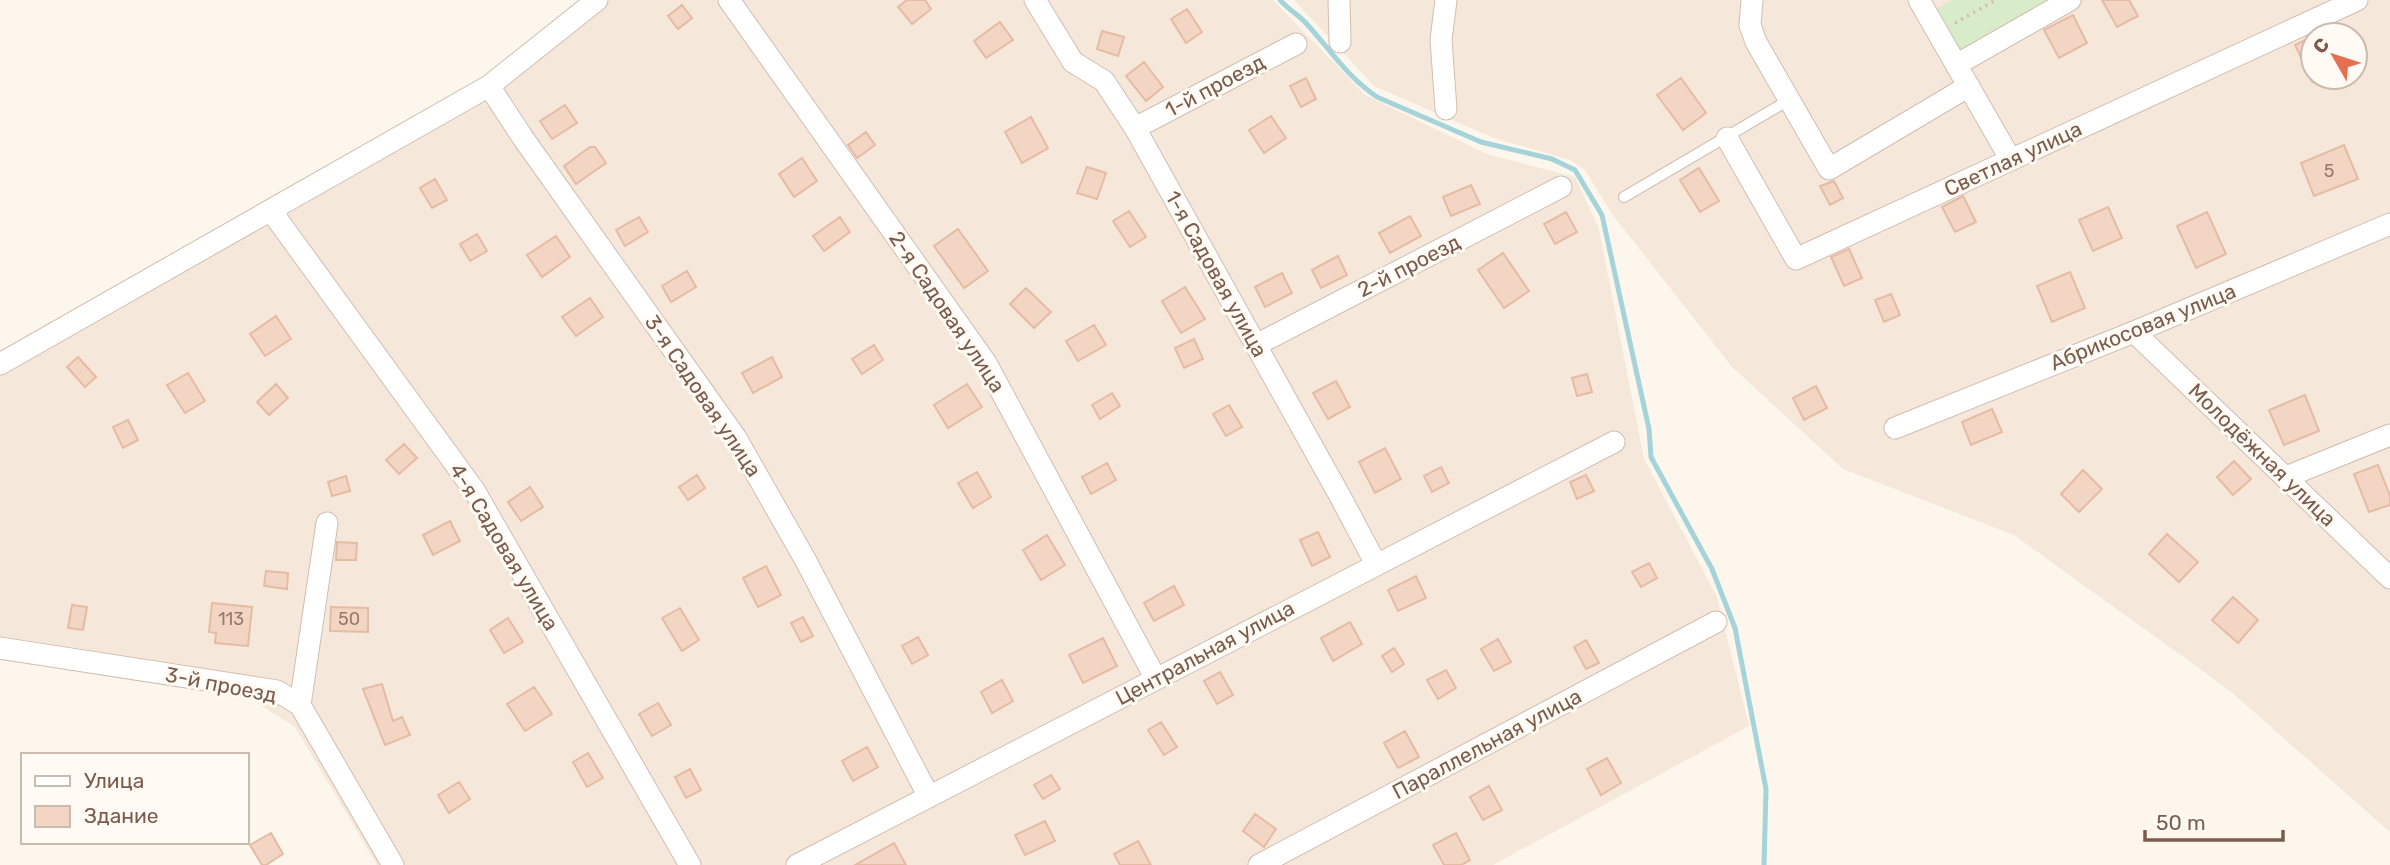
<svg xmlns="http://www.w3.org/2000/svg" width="2390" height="865" font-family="Rubik,sans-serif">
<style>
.residential{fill:#f5e8da;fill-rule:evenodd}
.green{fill:#d8ecc9}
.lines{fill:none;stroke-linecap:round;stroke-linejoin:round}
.stream{stroke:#a5d3da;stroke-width:5}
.building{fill:#f3d5c3;stroke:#e6bba3;stroke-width:2}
.service-casing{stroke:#d1beb0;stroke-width:12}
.minor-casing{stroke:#d1beb0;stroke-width:23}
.path{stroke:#d9b8a5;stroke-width:3.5;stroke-dasharray:2 5;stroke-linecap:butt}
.service{stroke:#fff;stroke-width:10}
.minor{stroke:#fff;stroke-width:21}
.labels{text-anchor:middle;stroke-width:6;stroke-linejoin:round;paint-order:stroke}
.number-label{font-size:18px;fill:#987a6a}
.street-label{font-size:21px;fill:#7a5c4d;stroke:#fffaf3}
</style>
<rect width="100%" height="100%" fill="#fdf6ec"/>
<path class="residential" d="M590,0H1273L1365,95L1487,154L1575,177L1599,229L1644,459L1717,597L1749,726L1493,865H377L295,727L244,695L0,660V371L500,77Z
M1294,0H2390V832L2229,690L2014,535L1843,469L1732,367L1612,214L1585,170L1570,160L1491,137L1374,86ZM2313,35H2355V77H2313Z"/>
<path class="green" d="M1952,0H2052L1964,50L1955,47L1934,10Z"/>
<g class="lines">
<path class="stream" d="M1280,0C1288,9 1297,14 1305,22C1329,48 1347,77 1377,97L1481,142L1552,159L1575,170L1602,215L1649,429L1651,457L1712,569L1735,628L1766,789L1764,865"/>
</g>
<path class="building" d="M907,0H925L931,9L912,24L898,7Z
M2102,0H2129L2138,16L2117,27Z
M682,5L692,18L678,29L668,16Z
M1187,9L1202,32L1186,43L1171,19Z
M2073,15L2087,43L2059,58L2044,30Z
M1000,22L1013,40L986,58L974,41Z
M1102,31L1124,37L1118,56L1097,49Z
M2313,36V83L2295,45Z
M1144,62L1163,87L1146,101L1126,76Z
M1306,78L1316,99L1301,107L1290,86Z
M1681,78L1706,113L1683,130L1657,95Z
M565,105L577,123L552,139L540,121Z
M1271,116L1286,138L1264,153L1249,130Z
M1031,117L1048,148L1022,163L1005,132Z
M866,132L875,145L857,158L848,145Z
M2344,145L2358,179L2314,196L2301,163Z
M590,147H595L606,163L576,184L564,166Z
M802,158L817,181L794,197L779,174Z
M1087,167L1106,173L1097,199L1077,193Z
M1699,168L1719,201L1700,212L1680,180Z
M435,179L447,200L432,208L420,188Z
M1834,181L1843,198L1830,205L1820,186Z
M1471,185L1480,204L1451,216L1443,197Z
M1963,196L1976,222L1955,232L1942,207Z
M2108,207L2122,238L2093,251L2079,220Z
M1129,211L1146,237L1130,247L1113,221Z
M1566,212L1577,232L1555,244L1544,224Z
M2207,212L2226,254L2196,268L2177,226Z
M1410,216L1421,236L1390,253L1379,233Z
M639,217L648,232L625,246L616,230Z
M840,217L850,232L824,251L813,236Z
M958,229L988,271L964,288L934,246Z
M477,234L487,251L470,261L460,244Z
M556,236L570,257L542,277L527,255Z
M1849,249L1862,278L1844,286L1831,257Z
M1503,253L1529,291L1504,308L1478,270Z
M1338,256L1347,275L1321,288L1312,270Z
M687,271L696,287L671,302L662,286Z
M2070,272L2085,308L2052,322L2037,286Z
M1282,273L1292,293L1265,307L1255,287Z
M1185,287L1205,319L1181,333L1162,301Z
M1026,288L1051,312L1034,328L1010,304Z
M1891,294L1900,315L1884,322L1875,300Z
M590,298L603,317L576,336L562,317Z
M276,316L291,339L265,356L250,334Z
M1094,325L1106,345L1078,361L1066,341Z
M1194,339L1203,359L1184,368L1175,348Z
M874,345L883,360L862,374L852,359Z
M78,357L96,377L85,387L67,367Z
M772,357L782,377L753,393L742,373Z
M188,373L205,401L185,413L167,385Z
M1587,374L1592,392L1577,396L1572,378Z
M1336,381L1350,407L1328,419L1313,393Z
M276,384L288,398L269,415L257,402Z
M967,384L982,407L948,428L934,405Z
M1816,386L1827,408L1804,420L1793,398Z
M1112,393L1120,406L1100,419L1092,405Z
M2305,395L2319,431L2284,445L2269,410Z
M1229,405L1242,427L1226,436L1213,414Z
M1992,409L2002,432L1971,445L1962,422Z
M128,420L138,440L123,448L113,427Z
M404,444L417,458L399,474L386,460Z
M1385,448L1401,479L1375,493L1359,462Z
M2234,461L2251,479L2233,495L2217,477Z
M1107,463L1116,480L1091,494L1082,477Z
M2378,465L2390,496V505L2369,512L2354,474Z
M1441,467L1449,483L1432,492L1424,476Z
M2083,470L2102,489L2079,512L2061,494Z
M977,472L991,497L973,508L958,483Z
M697,475L705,488L688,500L679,487Z
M1586,475L1594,491L1577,499L1570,482Z
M346,476L350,491L332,496L328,482Z
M530,487L543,507L521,521L508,502Z
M450,521L460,541L433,555L423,535Z
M1318,532L1330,557L1312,566L1300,540Z
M2167,534L2198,562L2179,582L2149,554Z
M1047,535L1065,565L1041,580L1023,550Z
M337,542L357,543L356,560H336Z
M1649,563L1657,578L1641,587L1632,572Z
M766,566L781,595L758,607L743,578Z
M266,571L288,573L287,589L264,586Z
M1416,576L1426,598L1398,611L1388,590Z
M1174,586L1184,605L1154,621L1144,603Z
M2233,597L2258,620L2238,643L2212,620Z
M212,603L252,607L248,646L215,643L216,633L209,632Z
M72,605L87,607L83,630L68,628Z
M331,607L368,608V632L330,631Z
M680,608L699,640L682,651L662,618Z
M803,617L813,636L801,642L791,623Z
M508,618L523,642L504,653L490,630Z
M1350,622L1362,644L1333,661L1321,638Z
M918,637L928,655L912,664L902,646Z
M1103,638L1117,666L1083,683L1069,655Z
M1498,639L1511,662L1494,671L1481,649Z
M1586,640L1599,663L1586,669L1574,647Z
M1394,648L1404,664L1392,672L1382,656Z
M1446,670L1456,688L1438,699L1427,680Z
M1220,672L1233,695L1217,704L1204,681Z
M1002,680L1013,701L992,713L981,692Z
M382,684L393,721L402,717L410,735L385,745L363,689Z
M534,687L552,714L525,731L507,704Z
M658,703L671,725L652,736L639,714Z
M1161,722L1177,747L1164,755L1148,730Z
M1405,731L1419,757L1398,768L1384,743Z
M867,747L878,767L853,781L842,761Z
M588,753L603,778L587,787L573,762Z
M1607,758L1621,783L1601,795L1587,769Z
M690,769L701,790L686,798L675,777Z
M1051,775L1060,789L1043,799L1034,785Z
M459,782L470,799L449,813L438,795Z
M1489,786L1502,810L1483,820L1470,797Z
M1255,814L1276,829L1264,847L1243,831Z
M1045,821L1055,841L1025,855L1015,835Z
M271,833L283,854L266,865H262L250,845Z
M1456,833L1470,860L1461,865H1444L1433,845Z
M1138,841L1151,865H1120L1114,854Z
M894,843L906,865H855Z"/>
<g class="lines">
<g class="service-casing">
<path id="service" d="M1624,197L1789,100"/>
</g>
<g class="minor-casing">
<path id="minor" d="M729,0L986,363L1156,679
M1035,0L1073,62L1104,81L1135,128L1341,498L1376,564
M1339,0L1340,42
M1446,0L1441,40L1446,109
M1752,0L1750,25L1756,42L1829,169L1969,86
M1919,0L2011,160
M1956,65L2070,0
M489,86L523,138L736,438L806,561L929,797
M1135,128L1296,44
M1727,138L1796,259L2357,0
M276,208L277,219L474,490L690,865
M2134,332L2390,578
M1256,345L1561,187
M0,364L489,86L597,0
M1895,428L2134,332L2390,224
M2286,477L2390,435
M0,648L277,691L300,705L393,865
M300,705L327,523
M797,865L1614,442
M1259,865L1716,622"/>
</g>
<path class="path" d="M1955,23L1996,0"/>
<use href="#service" class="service"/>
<use href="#minor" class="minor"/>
</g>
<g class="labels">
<g class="number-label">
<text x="2329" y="177">5</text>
<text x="231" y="625">113</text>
<text x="349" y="625">50</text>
</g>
<g class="street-label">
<text transform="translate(1215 86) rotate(-28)" y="7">1-й проезд</text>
<text transform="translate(2013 159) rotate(-25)" y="7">Светлая улица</text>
<text transform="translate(1409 266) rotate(-27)" y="7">2-й проезд</text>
<text transform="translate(1216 274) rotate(61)" y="7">1-я Садовая улица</text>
<text transform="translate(947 312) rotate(56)" y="7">2-я Садовая улица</text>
<text transform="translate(2143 327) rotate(-22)" y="7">Абрикосовая улица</text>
<text transform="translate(703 396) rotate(56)" y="7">3-я Садовая улица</text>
<text transform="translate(2262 455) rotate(44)" y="7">Молодёжная улица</text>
<text transform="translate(504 547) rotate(59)" y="7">4-я Садовая улица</text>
<text transform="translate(1205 653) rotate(-28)" y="7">Центральная улица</text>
<text transform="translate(221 685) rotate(11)" y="7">3-й проезд</text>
<text transform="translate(1487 744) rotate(-28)" y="7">Параллельная улица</text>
</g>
</g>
<rect x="21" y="753" width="228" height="91" fill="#fffaf3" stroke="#cabbb1" stroke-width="2"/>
<rect x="35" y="776" width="35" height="10" fill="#ffffff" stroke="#cabbb1" stroke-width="2"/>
<text x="84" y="788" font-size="21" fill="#7a5c4d">Улица</text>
<rect x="35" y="806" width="35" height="21" fill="#f3d5c3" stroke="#cabbb1" stroke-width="2"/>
<text x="84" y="823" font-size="21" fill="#7a5c4d">Здание</text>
<g transform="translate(2334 56) rotate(309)"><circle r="33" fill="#fffaf3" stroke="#cabbb1" stroke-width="2"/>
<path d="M0-5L12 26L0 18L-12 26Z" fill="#e76f51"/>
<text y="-10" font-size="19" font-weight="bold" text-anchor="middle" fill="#7a5c4d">С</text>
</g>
<path d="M2145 830v10h138v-10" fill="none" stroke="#7a5c4d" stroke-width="3.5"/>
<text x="2156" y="830" font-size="21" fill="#7a5c4d" stroke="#fffaf3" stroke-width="5" paint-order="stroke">50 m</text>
</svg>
